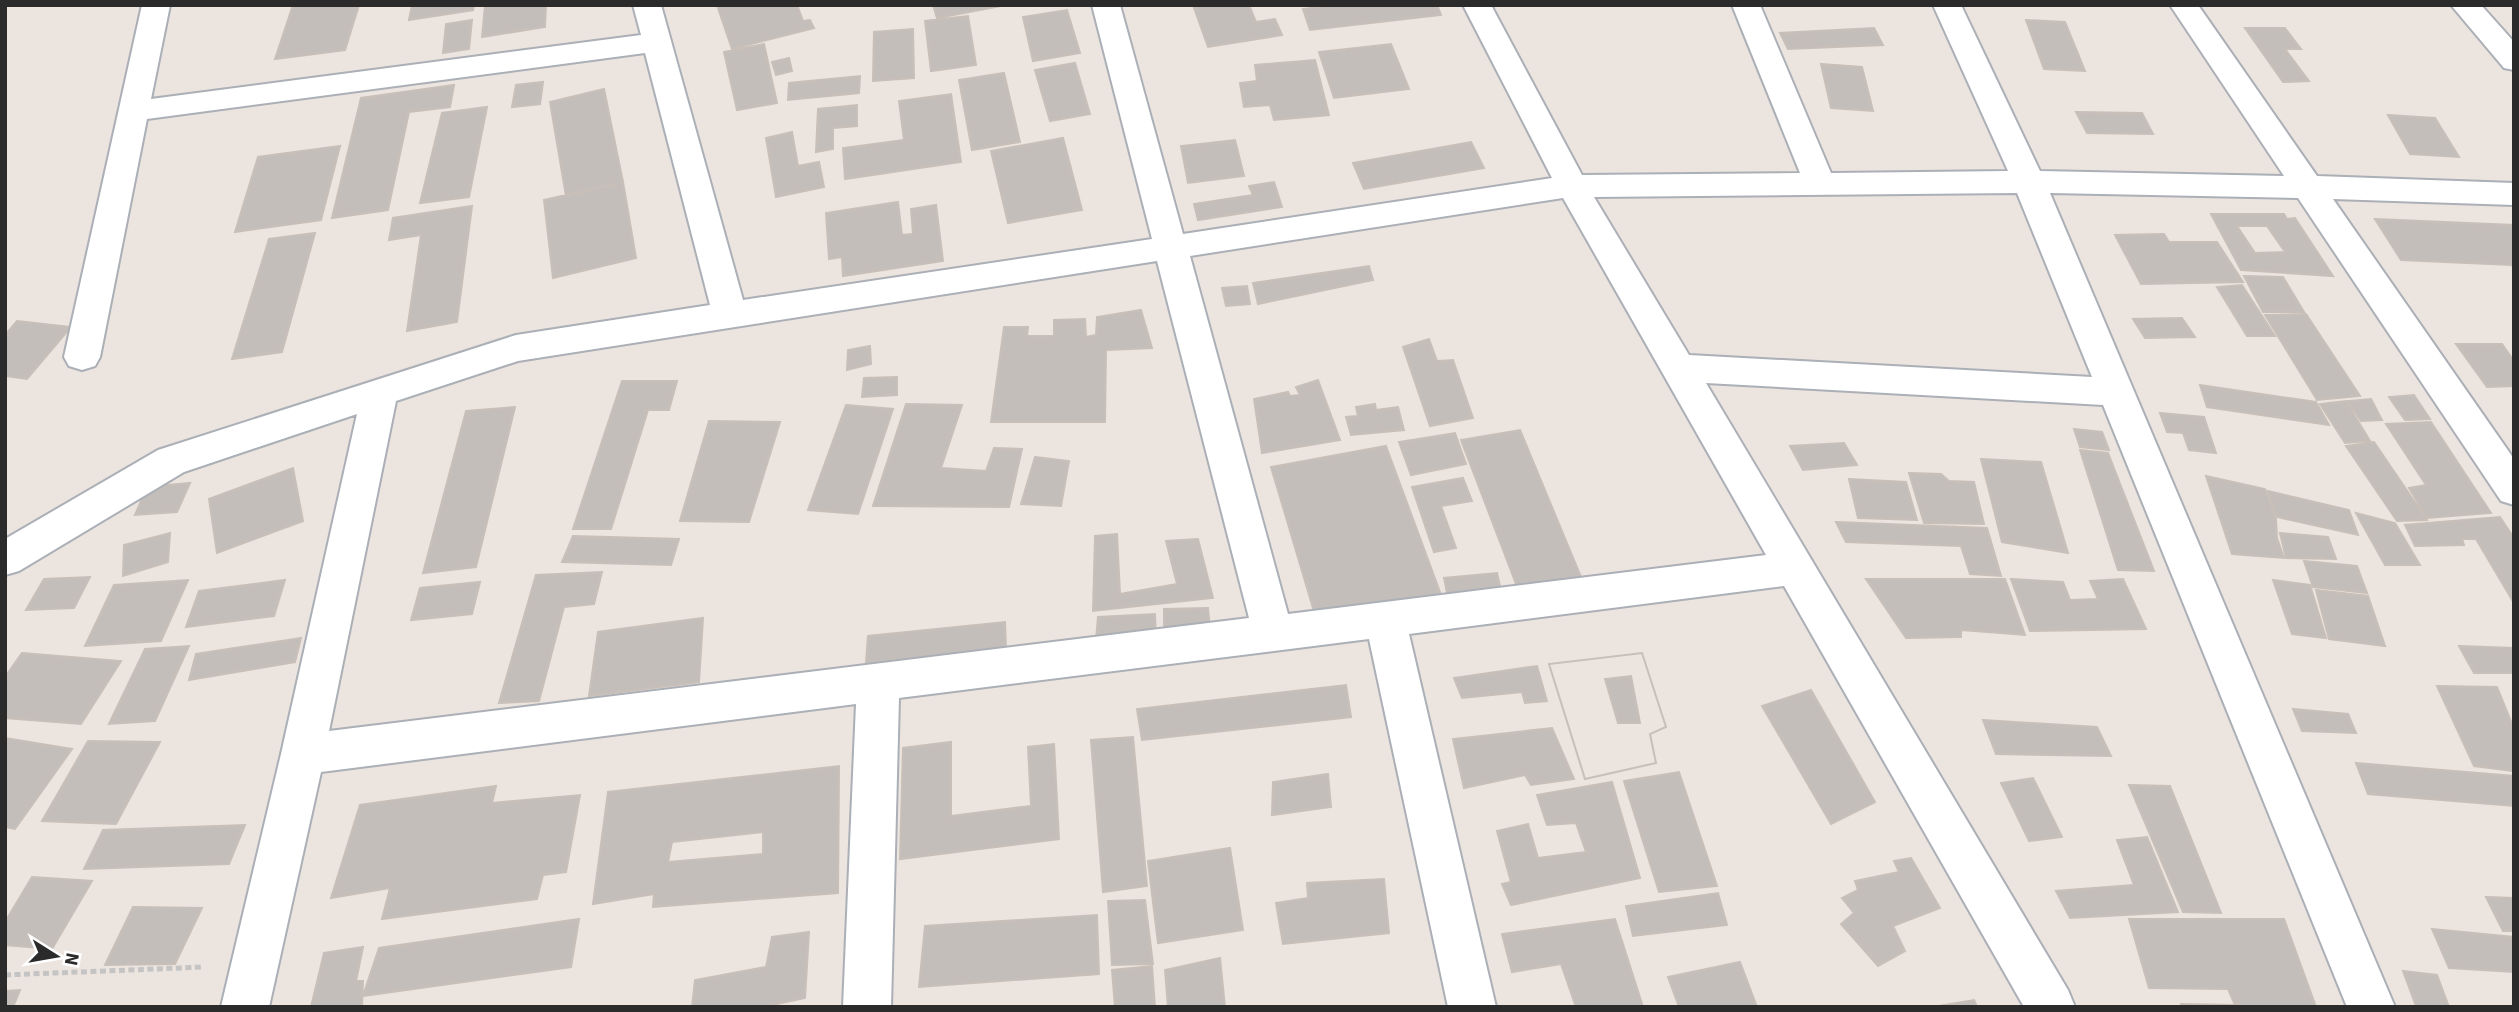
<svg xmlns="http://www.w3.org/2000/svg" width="2519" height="1012" font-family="'Source Sans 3',sans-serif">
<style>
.building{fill:#c4bebb;stroke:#c7bfb8;stroke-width:2;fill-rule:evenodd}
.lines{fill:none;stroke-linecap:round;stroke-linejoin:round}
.street-casing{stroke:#abafb6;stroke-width:4}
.path{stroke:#c4c4c4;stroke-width:5;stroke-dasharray:6 3.5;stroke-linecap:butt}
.street{fill:#fff;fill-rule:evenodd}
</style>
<rect width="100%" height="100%" fill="#ece4df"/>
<path class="building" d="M293,5H359L345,50L275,59Z
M412,5H474L473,10L409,20Z
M485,5H546L545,27L482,37Z
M717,5H797L803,21L810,20L814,28L732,49Z
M933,5H1006L937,18Z
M1193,5H1249L1256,22L1275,19L1282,35L1208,47Z
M1335,5H1437L1441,15L1310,30L1303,9Z
M1067,10L1080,53L1033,61L1023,17Z
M968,16L976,65L931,71L925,21Z
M472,20L469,49L443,53L446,24Z
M2026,20L2065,22L2085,71L2044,69Z
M1874,28L1883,45L1788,49L1780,33Z
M2245,28H2285L2301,49H2285L2309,81L2283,82Z
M913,29L914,78L873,81L874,32Z
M764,44L777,103L737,110L724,52Z
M1391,44L1409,89L1334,98L1319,52Z
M789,58L792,71L776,75L772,62Z
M1315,60L1329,115L1274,120L1270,105L1244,107L1240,83L1257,81L1255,65Z
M1075,63L1090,114L1050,121L1035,70Z
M1821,64L1862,67L1873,111L1831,108Z
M1004,73L1020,142L972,150L959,80Z
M860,76L859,93L788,100L789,83Z
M543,82L540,104L512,107L516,85Z
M454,85L450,107L409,112L388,210L332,218L361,98Z
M604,89L623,182L566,196L550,102Z
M951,94L961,162L845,179L843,148L904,140L899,101Z
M857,105V126L833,128V149L816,152L818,109Z
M487,107L469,197L420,203L442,113Z
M2076,112L2142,113L2153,134L2087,133Z
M2388,115L2435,118L2459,157L2410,154Z
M792,132L798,166L819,162L824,187L776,197L766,138Z
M1063,138L1082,210L1008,223L991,151Z
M1235,140L1244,176L1188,183L1181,146Z
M1471,142L1484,168L1364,189L1353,163Z
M340,146L321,220L235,232L258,157Z
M623,182L636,258L553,278L544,200Z
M1274,182L1282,207L1198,220L1194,204L1253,195L1249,186Z
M898,202L902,235L913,234L911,209L936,205L943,261L843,276L842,257L829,259L826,213Z
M472,206L457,322L407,331L421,235L389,240L393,218Z
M2211,214H2284L2287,219L2295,218L2333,276L2241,270ZM2237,226H2267L2285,252L2255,253Z
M2375,219L2514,225V270L2512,265L2401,260Z
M315,233L282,352L232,359L269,239Z
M2164,234L2169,242H2217L2243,282L2141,284L2115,235Z
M1369,266L1373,280L1258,304L1253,283Z
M2244,276L2283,277L2304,312H2263Z
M2242,285L2275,336H2247L2217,287Z
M1247,286L1250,304L1226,306L1222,288Z
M1141,310L1152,348L1106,350L1105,422H991L1004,327H1028L1027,336H1054V320L1085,319L1086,337L1096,335L1097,317Z
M2306,314L2360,396L2317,400L2265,315Z
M2182,318L2195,337L2145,338L2133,319Z
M17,321L71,327L27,379L5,376V335Z
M1429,339L1437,361L1453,360L1473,418L1430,426L1403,347Z
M2456,344H2502L2514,361V386L2487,387Z
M870,346L871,364L847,370L848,350Z
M897,377V395L862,397L864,378Z
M1318,380L1340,440L1262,453L1254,399L1288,392L1290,396L1300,395L1296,387Z
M622,381H677L669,410H648L611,529H573Z
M2200,385L2316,402L2329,425L2207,407Z
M2414,395L2430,419L2405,420L2389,397Z
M2371,399L2382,420L2361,421L2348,401Z
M2346,401L2370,441L2345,443L2320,404Z
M906,404L962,405L941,468L986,471L994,448L1022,449L1009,507L873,506Z
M1375,404L1376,410L1398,407L1404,430L1351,435L1346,417L1358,416L1356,407Z
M846,405L893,409L858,514L808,510Z
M515,407L476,567L423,573L466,411Z
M2160,413L2204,417L2216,453L2189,450L2183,433L2167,432Z
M709,421L780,422L749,522L680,521Z
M2431,422L2491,513L2427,518L2409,488L2426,485L2386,424Z
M2074,429L2102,432L2109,450L2080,447Z
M1520,430L1581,577L1518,589L1461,440Z
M1455,433L1466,464L1411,475L1399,442Z
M2374,442L2427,520L2397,521L2346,446Z
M1844,443L1857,465L1803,470L1790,446Z
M1386,446L1444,603L1319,628L1271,467Z
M2080,450L2108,453L2154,571L2118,570Z
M1035,457L1069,461L1061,506L1021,504Z
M1981,459L2041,462L2068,553L2002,542Z
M293,468L303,521L217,553L209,499Z
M1909,473L1941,474L1949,481L1974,482L1984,524L1924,523Z
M2206,476L2265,489L2276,519L2277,538L2284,558L2232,554Z
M1463,478L1472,501L1441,506L1456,548L1434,552L1412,487Z
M1849,479L1906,482L1917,520L1858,518Z
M190,483L177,512L135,515L147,487Z
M2268,491L2349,510L2358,535L2277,517Z
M2356,513L2395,523L2420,565H2385Z
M2500,517L2514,538V603L2476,539H2462L2464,545L2415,546L2405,525Z
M1836,522L1987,528L2001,576L1970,574L1961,546L1846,542Z
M170,533L168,562L123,576L124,545Z
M2280,533L2328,537L2336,559L2286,558Z
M1117,534L1120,594L1177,584L1166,541L1198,539L1213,598L1093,611L1095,536Z
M573,536L679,539L671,565L562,562Z
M2304,561L2357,566L2367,593L2313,587Z
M602,572L594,604L564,607L539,701L499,703L536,575Z
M1497,573L1504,603L1450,608L1444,578Z
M90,577L74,608L26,610L44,579Z
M1866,579H2005L2025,635L1961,630V637L1906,638Z
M2011,579L2063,582L2070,600L2098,599L2090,581L2123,579L2146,629L2030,631Z
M188,580L161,641L85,646L114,585Z
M285,580L274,616L186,627L199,591Z
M2273,580L2310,585L2326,638L2292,634Z
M480,582L472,614L411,620L420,588Z
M2316,590L2368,596L2385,646L2329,639Z
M1208,608L1210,629L1164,632V609Z
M1155,614L1156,637L1096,640L1098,617Z
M703,618L699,682L589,696L598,632Z
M1005,622L1006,649L866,663L868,636Z
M301,638L295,662L189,680L196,654Z
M189,646L155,721L109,724L145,649Z
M2459,646L2514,648V673H2474Z
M22,653L121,661L81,724L5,718V677Z
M1642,653L1666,727L1650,734L1656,763L1585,779L1549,664ZM1631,676L1640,723H1618L1605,679Z
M1642,653L1666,727L1650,734L1656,763L1585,779L1549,664Z
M1537,666L1547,701L1525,703L1522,692L1462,698L1454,678Z
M1346,685L1351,717L1142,740L1137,709Z
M2437,686L2497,687L2514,729V771L2474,766Z
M1811,690L1875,802L1831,824L1762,706Z
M2293,709L2348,714L2356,733L2302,731Z
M1983,720L2097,727L2111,756L1996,754Z
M1552,728L1574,779L1531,785L1525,775L1464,788L1453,739Z
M1133,737L1147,886L1103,892L1091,740Z
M5,738L72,749L15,829L5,827Z
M88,741L160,742L116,824L42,821Z
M951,742V816L1031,806L1028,747L1054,744L1059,839L900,859L903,748Z
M2356,763L2514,776V806L2368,794Z
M839,766L838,893L653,907L654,894L593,904L608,792ZM763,832V854L668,862L672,842Z
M1679,772L1717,886L1659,892L1624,781Z
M1328,774L1331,807L1272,815L1273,782Z
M2033,778L2062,837L2029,841L2001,783Z
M1612,782L1640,878L1511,905L1502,884L1511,882L1497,831L1528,824L1538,858L1586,852L1576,823L1547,825L1537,795Z
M2129,785L2170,786L2221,913L2183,912Z
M496,786L492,803L580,795L566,872L543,875L537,899L382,919L390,888L331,898L360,805Z
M245,825L229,864L84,869L103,830Z
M2147,837L2178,912L2070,918L2056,891L2134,885L2117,840Z
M1230,848L1243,930L1158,943L1148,861Z
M1911,858L1940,908L1893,926L1905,951L1878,966L1841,924L1854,913L1842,898L1858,890L1855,881L1899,872L1894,861Z
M32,877L92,881L52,949L5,945V922Z
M1384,879L1389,933L1283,944L1276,903L1308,898L1307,883Z
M1718,893L1727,925L1633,936L1626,906Z
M2486,897L2514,898V931H2503Z
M1145,900L1153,964L1112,965L1108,901Z
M133,907L202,908L175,964L105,965Z
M1097,915L1099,974L919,987L925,926Z
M579,919L571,967L363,996L379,948Z
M1615,919L1643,1007H1576L1561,964L1512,972L1502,934Z
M2129,919H2284L2316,1007H2182L2181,1004L2235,1005L2228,989L2149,988Z
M2432,929L2514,937V972L2449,968Z
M809,932L805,998L763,1007H692L695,980L766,967L772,937Z
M363,947L356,981H363L362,1007H311L324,953Z
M1220,958L1225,1007H1168L1165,970Z
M1740,962L1757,1007H1679L1668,977Z
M1152,966L1155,1007H1115L1112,970Z
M2403,971L2437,975L2449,1007L2416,1006Z
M20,990L13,1007H5V991Z
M1974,1000L1977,1007H1933Z"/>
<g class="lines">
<g class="street-casing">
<path id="street" d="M142,5H170L151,99L641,35L633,5H661L743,300L1152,239L1092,5H1120L1183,234L1552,178L1463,5H1491L1582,175L1800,173L1732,5H1760L1831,173L2008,171L1933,5H1961L2040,171L2284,176L2170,5H2198L2317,176L2514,183V205L2333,199L2514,459V505L2501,501L2298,198L2050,193L2395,1007H2347L2103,405L1706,383L2068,990L2075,1007H2024L1784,586L1409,634L1496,1007H1448L1369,639L899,698L891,1007H843L856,704L321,772L269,1007H221L281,754L357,414L184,472L19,571L5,575V539L158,450L516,335L710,305L645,53L147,119L100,357L95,366L82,370L69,366L64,357ZM2017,193L2092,377L1689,355L1594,197ZM1563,198L1766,555L1288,614L1190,256ZM1157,261L1249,618L329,731L396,401L518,361Z
M2451,5H2481L2514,42V70L2504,68Z"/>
</g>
<path class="path" d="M5,975L204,967"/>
<use href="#street" class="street"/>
</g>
<rect width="2519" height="1012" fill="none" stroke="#2b2b2b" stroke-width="14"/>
<g transform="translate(56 956) rotate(101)" stroke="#ffffff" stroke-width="5" paint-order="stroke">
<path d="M0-5L12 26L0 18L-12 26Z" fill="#2b2b2b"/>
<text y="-10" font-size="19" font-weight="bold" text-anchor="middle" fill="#2b2b2b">N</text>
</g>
</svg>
